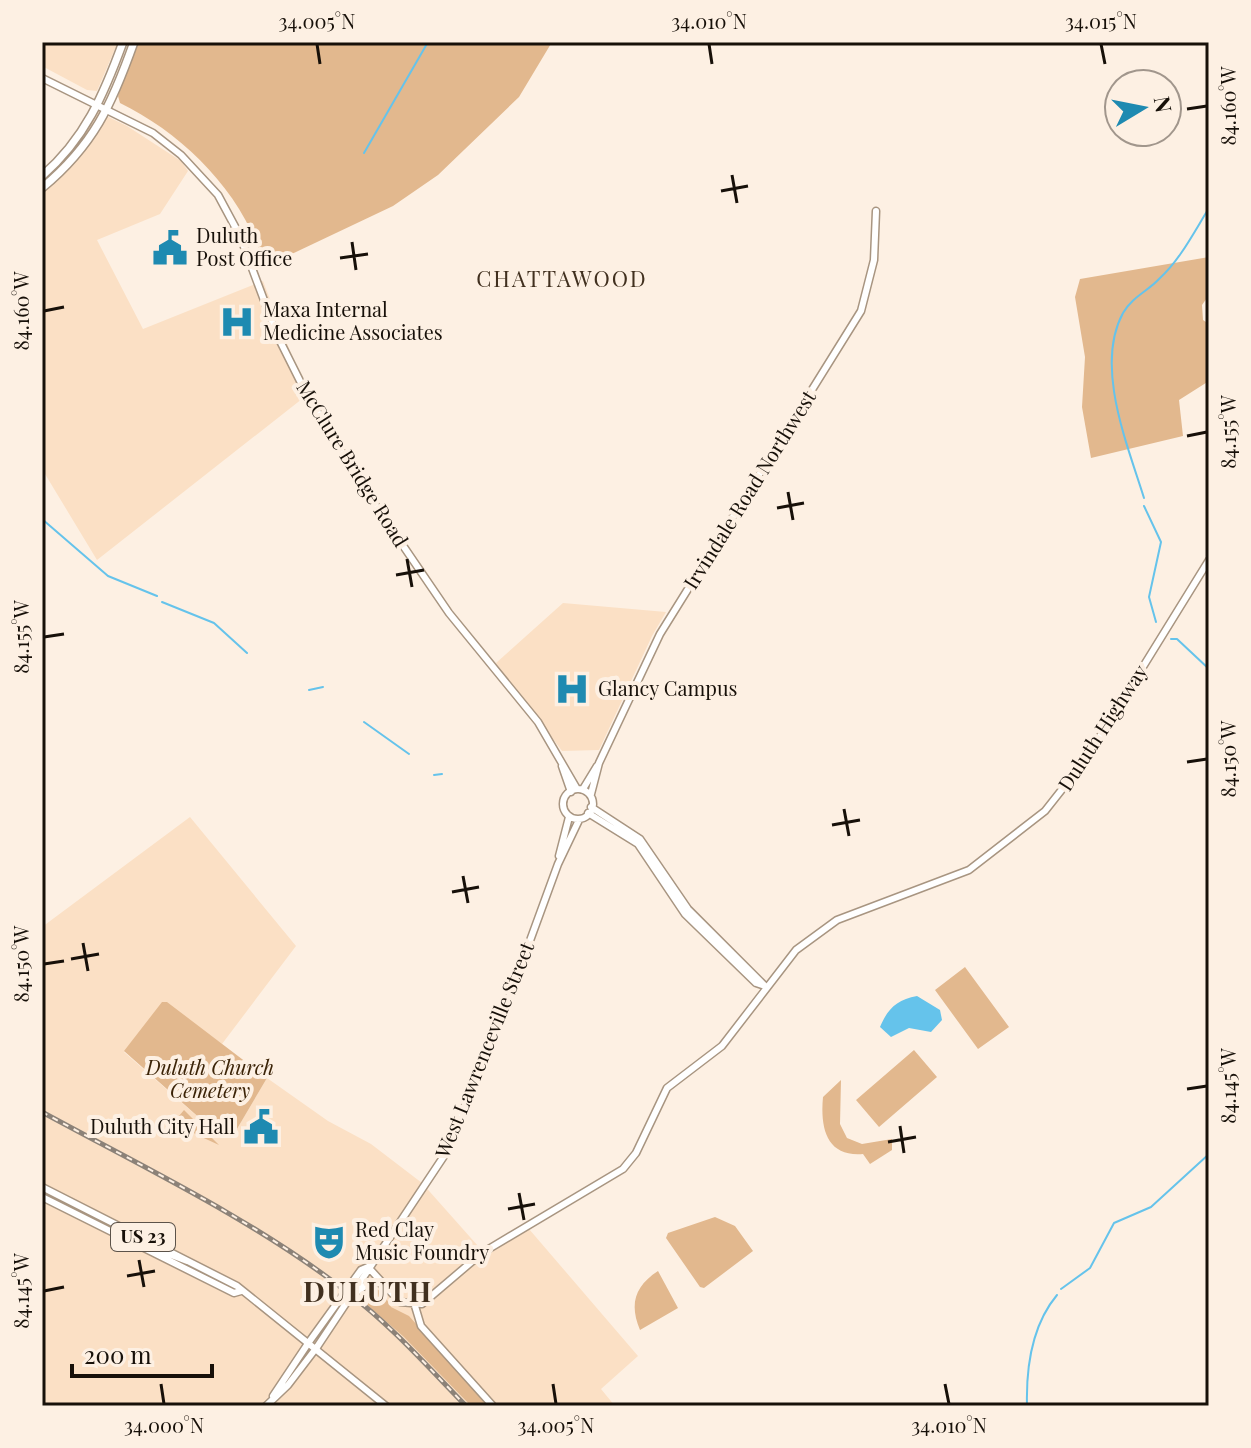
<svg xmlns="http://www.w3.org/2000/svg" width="1251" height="1448" font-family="'Playfair Display',serif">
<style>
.built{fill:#fbe0c5}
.green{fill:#e2b88e}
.water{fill:#65c3eb}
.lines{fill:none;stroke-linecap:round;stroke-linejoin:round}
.stream{stroke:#65c3eb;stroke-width:2}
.secondary-casing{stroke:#a89581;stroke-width:9}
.primary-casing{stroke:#a89581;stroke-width:9}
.highway-casing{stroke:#a89581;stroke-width:10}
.secondary{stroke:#fff;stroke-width:6}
.primary{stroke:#fff;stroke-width:6}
.highway{stroke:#fff;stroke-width:7}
.rail-casing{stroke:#8c8278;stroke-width:5}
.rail{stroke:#fdf0e3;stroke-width:2;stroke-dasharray:6;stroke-linecap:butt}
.ticks{fill:none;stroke:#171009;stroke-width:3}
.labels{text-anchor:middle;stroke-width:8;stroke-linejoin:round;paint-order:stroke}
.shield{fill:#fdf0e3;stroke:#5c534a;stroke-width:2}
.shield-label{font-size:18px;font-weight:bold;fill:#171009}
.poi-label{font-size:20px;fill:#171009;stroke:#fdf0e3;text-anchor:start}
.street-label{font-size:20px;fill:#171009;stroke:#fdf0e3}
.park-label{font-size:20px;font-style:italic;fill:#3b2307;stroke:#fdf0e3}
.neighbourhood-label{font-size:22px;letter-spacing:2px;fill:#41301f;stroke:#fdf0e3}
.district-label{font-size:28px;font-weight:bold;letter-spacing:2px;fill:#41301f;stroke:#fdf0e3}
.neatline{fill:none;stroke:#171009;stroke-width:3}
.ticks-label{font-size:20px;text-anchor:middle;fill:#171009}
</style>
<rect width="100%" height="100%" fill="#fdf0e3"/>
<path class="built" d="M42,42H118L97,91L87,90L42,66Z
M98,112L127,126L181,161L188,171L160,214L97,240L143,329L263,281L307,395L97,560L42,469V182L69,155Z
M563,603L666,612L652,636L599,750L562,751L496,663Z
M190,817L296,946L222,1044L163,1002L124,1052L221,1137L234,1134L267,1078L328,1121L371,1144L422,1183L486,1255L529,1229L638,1356L601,1389L615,1406H42V927Z"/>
<path class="green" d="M137,42H552L519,97L438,175L393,206L277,261L262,259C242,192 182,133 120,103L118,96Z
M1209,257V295L1202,305L1203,320L1209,324V381L1179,400L1183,436L1091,458L1082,407L1085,357L1075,297L1080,279Z
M965,967L1009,1027L978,1049L935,990Z
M162,1002H167L267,1078L234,1134L221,1137L124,1051Z
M914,1050L937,1077L879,1127L856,1100Z
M841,1080L840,1124L847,1138L862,1144L892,1139V1150L870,1164L863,1154C827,1157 820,1129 823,1097Z
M184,1110L219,1145L195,1134L179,1116Z
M715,1217L735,1226L753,1251L704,1288L700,1287L666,1238L668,1233Z
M658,1271L678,1308L640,1330C629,1304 635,1286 658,1271Z
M372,1286L383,1293L391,1307L409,1316L489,1406H471L404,1337L359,1298L366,1288Z"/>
<path class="water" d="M917,996L940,1010L942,1020L931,1032L909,1028L891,1037L880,1027C888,1008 897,1000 917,996Z"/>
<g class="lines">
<path class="stream" d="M364,153L428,42
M1144,498C1128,446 1094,366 1123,313C1132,297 1148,291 1159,279C1180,260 1194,232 1209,208
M1144,506L1161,542L1149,597L1156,622
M42,519L108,576L157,596
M162,602L214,623L247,653
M1171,639H1177L1209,669
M309,690L323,687
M364,722L409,754
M434,775L442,774
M1061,1289L1090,1268L1114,1223L1151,1207L1209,1154
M1027,1406C1026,1368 1032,1325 1057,1295"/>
<g class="secondary-casing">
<path id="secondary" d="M42,78L153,133L181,155L218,195L240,236L277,335L305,391L361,484L449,613L538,722L577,789
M562,766L571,792
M583,789L597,766
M563 804a15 15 0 1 1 30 0a15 15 0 1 1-30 0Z
M591,794L599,763L660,634L861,311L874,260L876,211
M591,807L640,839L688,909L765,986
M588,813L638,844L685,914L756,983L765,986
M559,856L569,817
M368,1267L400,1302L422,1304L482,1253L623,1169L636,1153L667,1088L722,1046L796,950L837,920L969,870L1045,811L1086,759L1209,560
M358,1291L369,1283H382
M415,1306L421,1326L493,1406
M309,1342L361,1270L368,1267
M317,1347L444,1156L501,1020L558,864L579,820"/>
</g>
<g class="primary-casing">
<path id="primary" d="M42,1187L237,1286L386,1406
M42,1197L234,1293L241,1291
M161,1251L187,1261
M273,1396L309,1342
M266,1406L288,1385L317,1347"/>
</g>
<g class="highway-casing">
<path id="highway" d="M42,176C85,139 104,94 123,42
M42,188C94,145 112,104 134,42"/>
</g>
<use href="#secondary" class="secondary"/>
<use href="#primary" class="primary"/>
<use href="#highway" class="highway"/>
<g class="rail-casing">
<path id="rail" d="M42,1112C145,1168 254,1220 347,1292C391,1325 428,1367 466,1406"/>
</g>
<use href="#rail" class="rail"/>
</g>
<path class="ticks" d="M317,44L320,64M709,44L712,64M1101,44L1105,64M1187,109L1207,106M732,175L737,203M721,191L748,186M352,242L356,270M340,258L368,254M44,311L64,307M1187,436L1207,432M788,492L793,520M777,508L804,503M407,559L412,587M396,575L424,570M44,637L64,634M1187,762L1207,759M844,809L849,836M832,825L860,820M463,876L468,903M452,892L479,887M83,943L88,971M71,959L99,954M44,964L64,961M1187,1089L1207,1086M900,1126L904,1153M888,1142L916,1137M519,1193L524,1220M508,1209L535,1204M139,1260L144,1287M127,1276L155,1271M44,1291L64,1287M161,1384L164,1404M553,1384L556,1404M945,1384L949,1404"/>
<defs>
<g id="civic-bare" transform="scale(2.76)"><path d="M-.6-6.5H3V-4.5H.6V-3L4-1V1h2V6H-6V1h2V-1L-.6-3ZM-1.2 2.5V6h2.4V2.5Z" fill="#1e8ab1" stroke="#fdf0e3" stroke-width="2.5" paint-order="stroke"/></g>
<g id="hospital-bare" transform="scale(2.76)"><path d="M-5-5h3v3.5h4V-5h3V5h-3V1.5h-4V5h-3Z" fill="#1e8ab1" stroke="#fdf0e3" stroke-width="2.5" paint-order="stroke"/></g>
<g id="theatre-bare" transform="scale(2.76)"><path d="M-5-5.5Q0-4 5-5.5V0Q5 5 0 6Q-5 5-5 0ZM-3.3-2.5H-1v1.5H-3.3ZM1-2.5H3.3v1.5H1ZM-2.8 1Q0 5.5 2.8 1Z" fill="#1e8ab1" stroke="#fdf0e3" stroke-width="2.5" paint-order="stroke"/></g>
</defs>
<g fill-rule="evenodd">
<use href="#civic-bare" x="170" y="248"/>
<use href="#hospital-bare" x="237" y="322"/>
<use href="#hospital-bare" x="572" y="689"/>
<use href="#civic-bare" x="261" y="1127"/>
<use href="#theatre-bare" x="329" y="1242"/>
</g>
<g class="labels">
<rect class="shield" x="111" y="1223" width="64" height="28" rx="6"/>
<g class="shield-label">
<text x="143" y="1243">US 23</text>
</g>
<g class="poi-label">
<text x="196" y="243">Duluth<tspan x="196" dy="23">Post Office</tspan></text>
<text x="263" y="317">Maxa Internal<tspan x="263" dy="23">Medicine Associates</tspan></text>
<text x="598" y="696">Glancy Campus</text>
<text x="235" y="1134" text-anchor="end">Duluth City Hall</text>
<text x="355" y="1237">Red Clay<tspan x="355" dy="23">Music Foundry</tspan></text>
</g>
<g class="street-label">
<text transform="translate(352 464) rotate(58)" y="7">McClure Bridge Road</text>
<text transform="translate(750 490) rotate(-58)" y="7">Irvindale Road Northwest</text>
<text transform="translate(1103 728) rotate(-57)" y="7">Duluth Highway</text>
<text transform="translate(485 1050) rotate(-68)" y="7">West Lawrenceville Street</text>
</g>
<g class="park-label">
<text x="210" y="1075">Duluth Church<tspan x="210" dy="23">Cemetery</tspan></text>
</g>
<g class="neighbourhood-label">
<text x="562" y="287">CHATTAWOOD</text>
</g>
<g class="district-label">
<text x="368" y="1302">DULUTH</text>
</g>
</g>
<rect width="1251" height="1448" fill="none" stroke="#fdf0e3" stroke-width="88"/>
<g transform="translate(1143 108) rotate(80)"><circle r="38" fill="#fdf0e3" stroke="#a1968c" stroke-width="2"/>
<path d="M0-6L14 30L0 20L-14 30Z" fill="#1e8ab1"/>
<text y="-12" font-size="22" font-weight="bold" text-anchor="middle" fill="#171009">N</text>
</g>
<path d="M72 1364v12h140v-12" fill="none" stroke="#171009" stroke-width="4"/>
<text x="84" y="1364" font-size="24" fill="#171009" stroke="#fdf0e3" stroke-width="6" paint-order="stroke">200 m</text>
<rect x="44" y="44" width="1163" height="1360" class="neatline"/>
<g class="ticks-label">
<text x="317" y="29">34.005°N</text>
<text x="709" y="29">34.010°N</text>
<text x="1101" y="29">34.015°N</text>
<text transform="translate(1229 106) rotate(-90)" y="7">84.160°W</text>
<text transform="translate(22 311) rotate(-90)" y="7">84.160°W</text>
<text transform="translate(1229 432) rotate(-90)" y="7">84.155°W</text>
<text transform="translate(22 637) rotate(-90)" y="7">84.155°W</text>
<text transform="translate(1229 759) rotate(-90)" y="7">84.150°W</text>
<text transform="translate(22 964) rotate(-90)" y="7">84.150°W</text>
<text transform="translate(1229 1086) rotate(-90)" y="7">84.145°W</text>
<text transform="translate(22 1291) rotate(-90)" y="7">84.145°W</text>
<text x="164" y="1433">34.000°N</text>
<text x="556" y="1433">34.005°N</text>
<text x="949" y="1433">34.010°N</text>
</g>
</svg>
